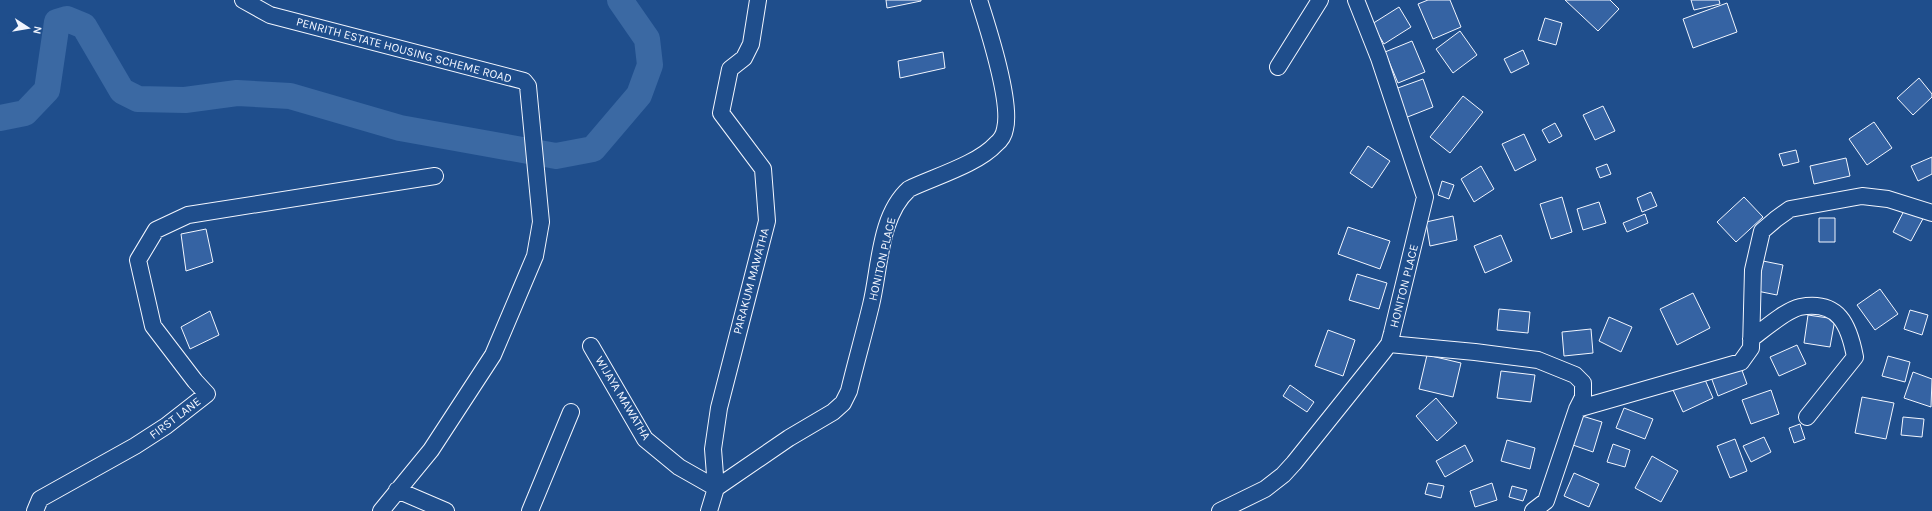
<svg xmlns="http://www.w3.org/2000/svg" width="1932" height="511" font-family="Karla,sans-serif">
<style>
.lines{fill:none;stroke-linecap:round;stroke-linejoin:round}
.river{stroke:#3b69a3;stroke-width:26}
.building{fill:#3563a3;stroke:#f2f6ff}
.minor-casing{stroke:#f2f6ff;stroke-width:18}
.minor{stroke:#1f4e8c;stroke-width:16}
.labels{text-anchor:middle;stroke-width:3;stroke-linejoin:round;paint-order:stroke}
.street-label{font-size:12px;fill:#f2f6ff;stroke:#1f4e8c}
</style>
<rect width="100%" height="100%" fill="#1f4e8c"/>
<g class="lines">
<path class="river" d="M0,118L25,113L47,90L57,22L67,19L84,26L122,91L138,99L185,100L237,93L290,96L400,128L556,156L593,149L639,95L650,65L647,39L620,0"/>
</g>
<path class="building" d="M886,0H921V1L887,8Z
M1428,0H1450L1461,27L1433,39L1418,4Z
M1565,0H1610L1619,9L1598,31Z
M1691,0H1719L1720,4L1694,10Z
M1727,3L1737,32L1693,48L1683,19Z
M1399,7L1411,27L1384,44L1372,24Z
M1545,18L1562,23L1556,45L1538,40Z
M1460,31L1477,55L1453,73L1436,49Z
M1412,41L1425,72L1398,83L1385,52Z
M1523,50L1529,64L1511,73L1504,59Z
M943,52L945,68L900,78L898,61Z
M1919,78L1932,94V97L1913,115L1897,98Z
M1423,79L1433,107L1405,118L1395,89Z
M1463,96L1483,112L1450,153L1430,137Z
M1603,106L1615,131L1595,140L1583,115Z
M1874,122L1892,148L1867,165L1849,139Z
M1555,123L1562,136L1549,143L1542,130Z
M1524,134L1536,160L1515,171L1502,144Z
M1368,146L1390,161L1372,188L1350,173Z
M1796,150L1799,162L1783,166L1779,154Z
M1932,157V174L1918,181L1911,166Z
M1846,158L1850,176L1814,184L1810,166Z
M1607,164L1611,174L1600,178L1596,168Z
M1481,166L1494,189L1474,202L1461,179Z
M1442,181L1454,185L1449,199L1438,195Z
M1651,192L1657,206L1642,212L1637,198Z
M1562,197L1572,232L1551,239L1540,204Z
M1744,197L1763,217L1736,242L1717,222Z
M1599,202L1606,223L1583,230L1577,209Z
M1907,205L1925,215L1911,241L1893,232Z
M1645,214L1648,223L1627,232L1623,223Z
M1453,216L1457,240L1430,246L1426,222Z
M1819,218H1835V242H1819Z
M1348,227L1390,241L1380,269L1338,254Z
M206,229L213,262L186,271L181,234Z
M1501,235L1512,261L1485,273L1474,246Z
M1763,261L1783,265L1777,295L1757,291Z
M1357,274L1387,283L1379,309L1349,300Z
M1880,289L1898,314L1875,330L1857,305Z
M1693,293L1710,328L1677,345L1660,309Z
M1499,309L1530,312L1528,333L1497,330Z
M1910,310L1928,315L1922,335L1904,329Z
M210,311L219,335L190,349L181,327Z
M1808,315L1835,319L1830,347L1804,343Z
M1609,317L1632,327L1621,352L1599,341Z
M1591,329L1593,353L1564,356L1562,332Z
M1328,330L1355,340L1343,376L1315,366Z
M1797,345L1806,364L1779,376L1770,357Z
M1427,355L1461,363L1453,397L1419,389Z
M1888,356L1910,362L1905,382L1882,376Z
M1740,365L1747,384L1718,396L1711,377Z
M1501,371L1535,375L1531,402L1497,398Z
M1913,372L1932,379L1931,407L1904,398Z
M1703,375L1713,398L1683,412L1673,390Z
M1290,385L1314,402L1307,412L1283,396Z
M1771,390L1779,414L1751,424L1742,400Z
M1862,397L1894,403L1886,439L1855,433Z
M1436,398L1457,423L1437,441L1416,416Z
M1624,408L1653,419L1645,439L1616,428Z
M1579,415L1602,422L1593,452L1570,444Z
M1903,417L1924,419L1922,437L1901,435Z
M1800,424L1805,439L1794,443L1789,428Z
M1764,437L1771,452L1751,462L1743,446Z
M1735,439L1747,471L1730,478L1717,446Z
M1507,440L1535,448L1530,469L1501,461Z
M1613,444L1630,450L1625,467L1607,462Z
M1465,445L1473,461L1445,477L1436,461Z
M1652,456L1678,471L1661,502L1635,488Z
M1574,473L1599,484L1589,507L1564,496Z
M1428,483L1444,486L1441,498L1425,494Z
M1492,483L1497,500L1475,507L1470,491Z
M1512,486L1527,490L1523,501L1509,497Z"/>
<g class="lines">
<g class="minor-casing">
<path id="minor" d="M243,0L270,15L524,81L528,86L541,222L535,256L493,355L431,450L381,511
M1278,67L1320,0
M1751,339C1763,330 1786,310 1800,307C1839,300 1849,325 1855,357L1807,417
M1389,344L1475,352L1538,360L1575,375L1583,383V397L1577,409L1546,501L1533,511
M591,346L645,439L679,467L716,488
M1577,409L1741,362L1751,348L1753,270L1762,231L1776,219L1790,209L1862,196L1888,199L1932,213
M716,488L713,449L719,408L767,221L763,169L721,113L730,69L744,58L751,44L758,0
M397,490L446,511
M35,511L40,499L135,446L166,426L207,394L195,381L153,326L138,260L156,230L188,215L435,176
M530,511L571,412
M709,511L716,488L789,438L833,412L843,403L849,391C856,362 864,334 871,305C880,268 879,216 909,189C934,177 978,164 996,144C1001,140 1004,135 1005,129C1012,102 988,28 979,0
M1220,511L1265,489L1283,475L1294,463L1383,352L1389,344L1392,333L1425,197L1379,58L1356,0"/>
</g>
<use href="#minor" class="minor"/>
</g>
<g class="labels">
<g class="street-label">
<text transform="translate(404 50) rotate(15)" y="4">PENRITH ESTATE HOUSING SCHEME ROAD</text>
<text transform="translate(882 259) rotate(-77)" y="4">HONITON PLACE</text>
<text transform="translate(751 281) rotate(-75)" y="4">PARAKUM MAWATHA</text>
<text transform="translate(1404 286) rotate(-76)" y="4">HONITON PLACE</text>
<text transform="translate(623 398) rotate(59)" y="4">WIJAYA MAWATHA</text>
<text transform="translate(175 418) rotate(-37)" y="4">FIRST LANE</text>
</g>
</g>
<g transform="translate(28 28) rotate(102)" stroke="#1f4e8c" stroke-width="3" paint-order="stroke">
<path d="M0-3L7 15L0 10L-7 15Z" fill="#f2f6ff"/>
<text y="-6" font-size="11" font-weight="bold" text-anchor="middle" fill="#f2f6ff">N</text>
</g>
</svg>
